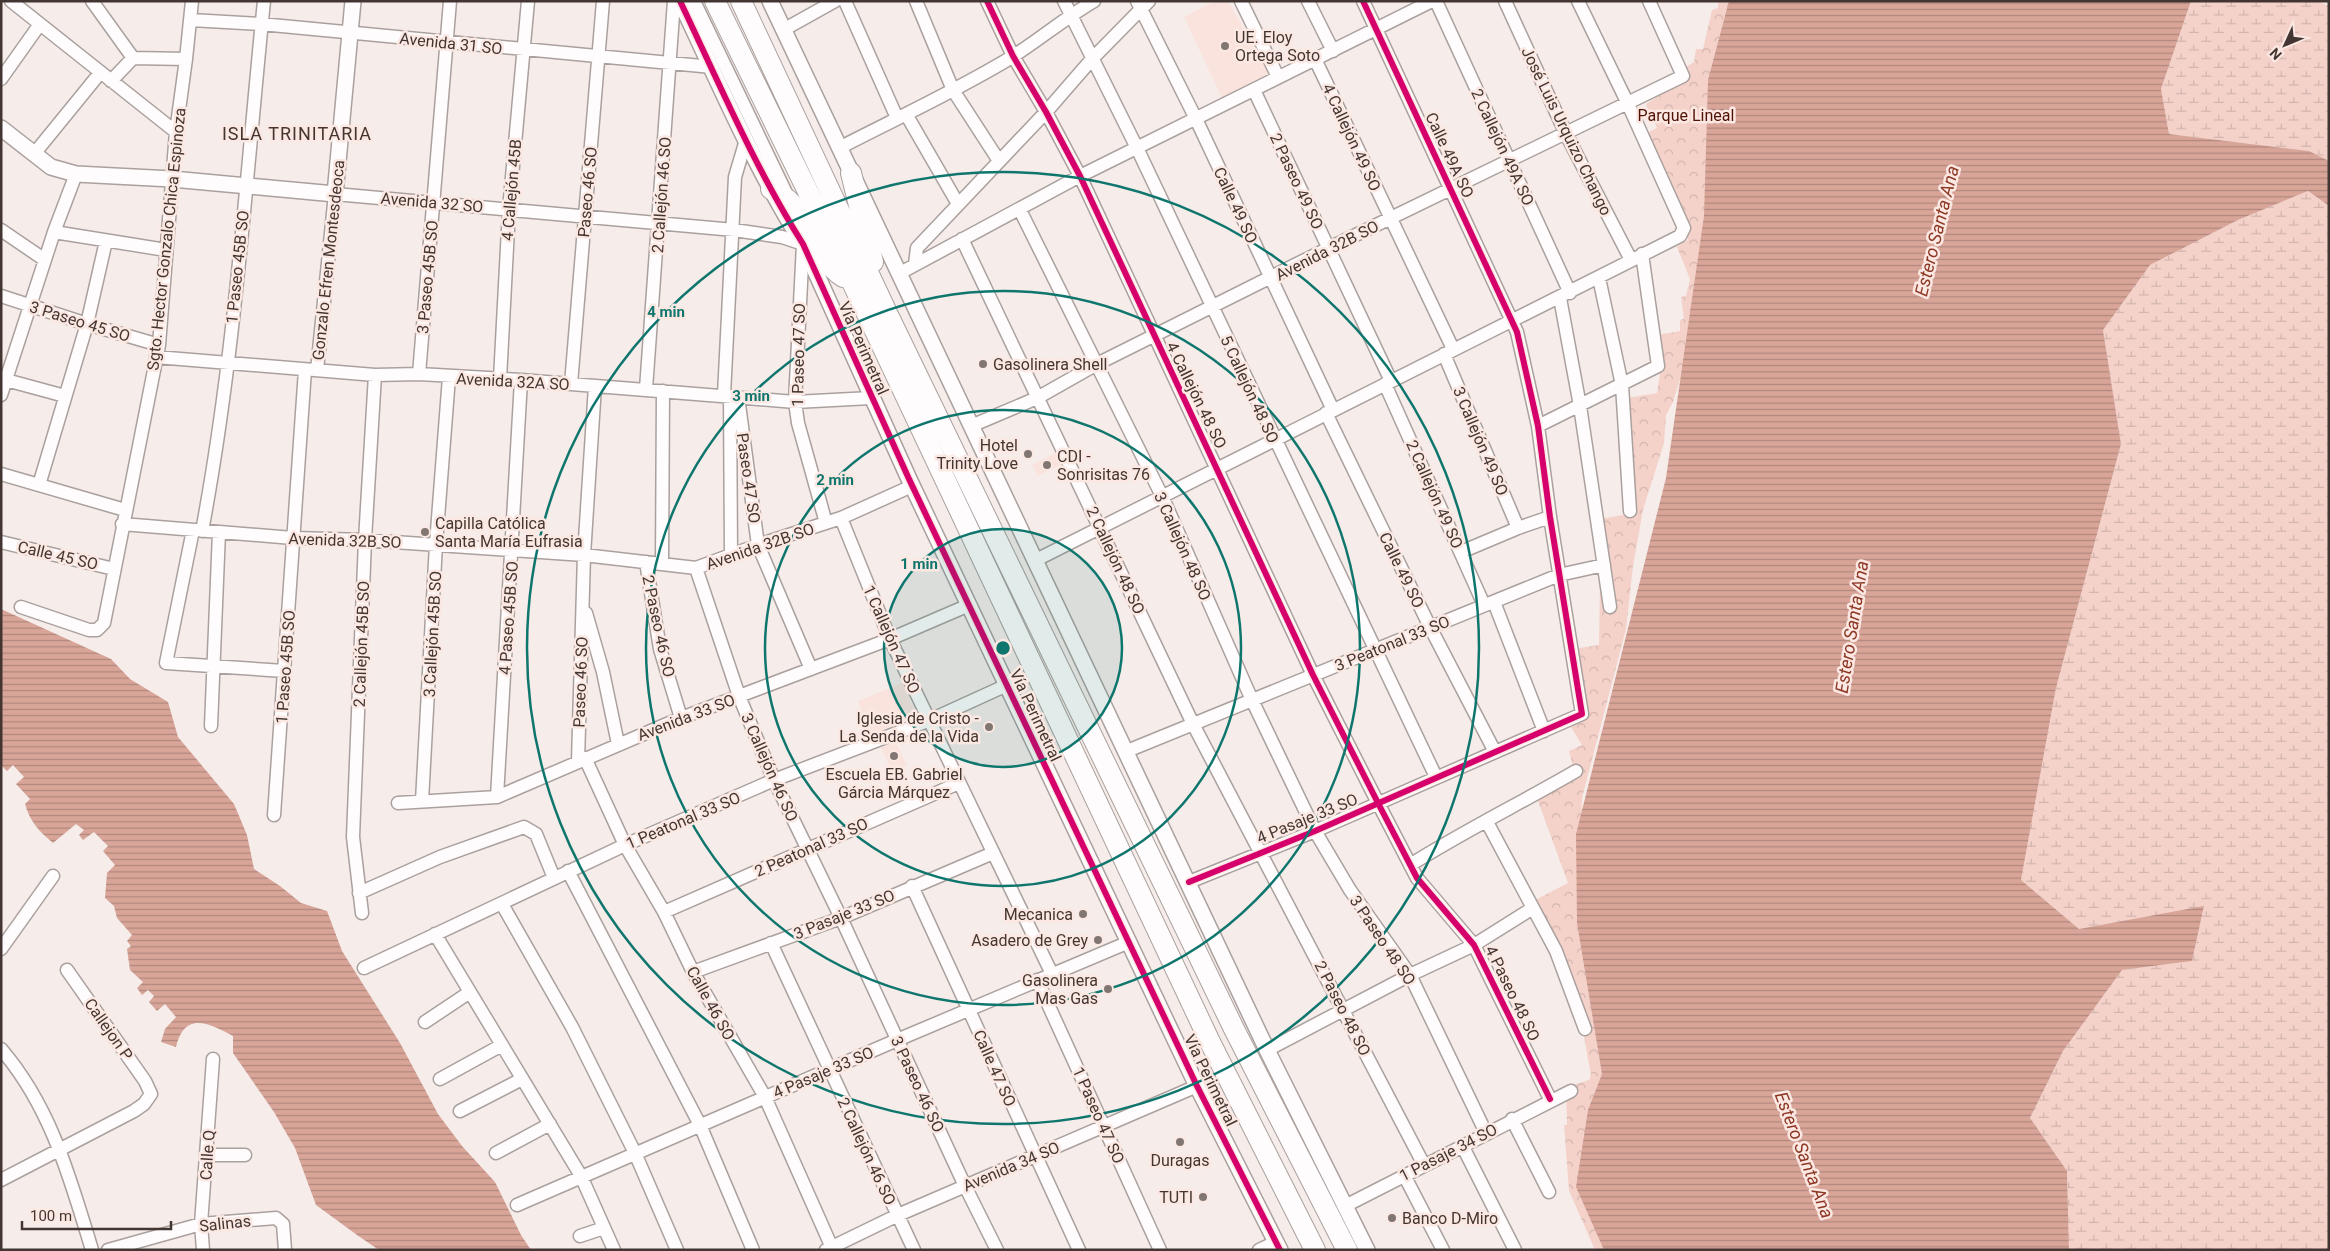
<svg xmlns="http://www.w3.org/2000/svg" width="2330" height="1251" font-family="Roboto,sans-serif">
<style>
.built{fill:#fae3dd}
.forest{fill:url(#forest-crowns)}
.wetland{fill:url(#wetland-marsh)}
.water{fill:url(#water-rules)}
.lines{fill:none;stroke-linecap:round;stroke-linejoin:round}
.minor-casing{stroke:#aaa09d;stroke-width:15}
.tertiary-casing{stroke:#aaa09d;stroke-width:18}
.trunk-casing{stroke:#aaa09d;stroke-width:22}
.minor{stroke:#fefcfc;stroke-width:12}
.tertiary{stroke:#fefcfc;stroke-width:15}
.trunk{stroke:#fefcfc;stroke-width:20}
.cycleway-casing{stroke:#fce8e3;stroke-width:9}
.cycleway{stroke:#d6006c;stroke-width:6}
.ring{fill:none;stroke:#0f766e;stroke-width:2.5}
.poi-dot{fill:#827672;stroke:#fce8e3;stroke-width:2}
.labels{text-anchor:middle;stroke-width:5;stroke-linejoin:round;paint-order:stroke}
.poi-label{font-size:16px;fill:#433632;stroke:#fce8e3;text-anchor:end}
.street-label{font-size:16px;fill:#433632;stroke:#fce8e3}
.park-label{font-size:16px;fill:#501204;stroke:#fce8e3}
.neighbourhood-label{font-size:18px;letter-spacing:1px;fill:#433632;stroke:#fce8e3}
.water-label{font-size:18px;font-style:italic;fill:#8c3824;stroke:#fce8e3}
.centre{fill:#0f766e;stroke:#fce8e3;stroke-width:2.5}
.ring-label{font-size:15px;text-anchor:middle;font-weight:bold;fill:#0f766e;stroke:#fce8e3;stroke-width:5;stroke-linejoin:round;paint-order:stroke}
</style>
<defs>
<pattern id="forest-crowns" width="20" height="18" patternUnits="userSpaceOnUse" patternTransform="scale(1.25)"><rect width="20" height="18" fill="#f4d2ca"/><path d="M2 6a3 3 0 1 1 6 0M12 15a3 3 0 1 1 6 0" fill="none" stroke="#d2b5ae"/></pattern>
<pattern id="wetland-marsh" width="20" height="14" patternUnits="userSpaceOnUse" patternTransform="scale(1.25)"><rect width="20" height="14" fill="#f4d2ca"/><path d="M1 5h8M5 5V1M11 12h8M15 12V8" fill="none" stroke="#d2b5ae"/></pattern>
<pattern id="water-rules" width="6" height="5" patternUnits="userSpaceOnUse" patternTransform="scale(1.25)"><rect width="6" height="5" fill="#d8a598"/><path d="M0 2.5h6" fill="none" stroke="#b1877d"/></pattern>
</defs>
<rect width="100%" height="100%" fill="#f6ece9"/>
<path class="built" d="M1215,1H1228L1269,74L1222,98L1184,17Z
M1056,453L1062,464L1038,476L1032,465Z
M903,683L916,717L872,734L858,701Z
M895,741L907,765L893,772L881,748Z"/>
<path class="forest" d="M1718,1H1734L1686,360L1673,402L1666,415L1664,443L1643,510L1633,566L1626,629L1582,798L1581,831L1601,1043L1610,1250H1595L1569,1191L1564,1125H1567L1566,1087L1589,1080L1591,1075L1583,1031L1533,901L1568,883L1535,793L1574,770L1569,751L1582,745L1571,727L1584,715L1573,649L1599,645L1601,519L1628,514L1627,398L1657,393L1661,367L1658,335L1680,331V320L1684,319L1681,297L1686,296L1690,279L1677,247L1688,240L1687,232L1645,134L1657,128L1646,104L1687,78L1683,69L1694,62L1696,49H1703L1712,10L1718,8Z"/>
<path class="wetland" d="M2191,1H2317L2329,6V161L2309,151L2169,134L2161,89Z
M2308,191L2329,206V1250H2069L2067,1171L2030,1118L2063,1051L2122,970L2192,961L2204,907L2079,929L2021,880L2056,688L2121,444L2103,330L2150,265L2238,220Z"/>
<path class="water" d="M1729,1H2191L2161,89L2169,134L2309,151L2329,161V206L2308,191L2238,220L2150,265L2103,330L2121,444L2056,688L2021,880L2079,929L2204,906L2192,961L2122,970L2063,1051L2030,1118L2067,1171L2069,1250H1604L1576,1187L1588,1110L1602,1074L1577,923L1576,834L1666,478L1704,216L1708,80Z
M1,609L111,659L130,679L168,702L178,737L234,804L247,835L254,869L280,886L301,903L327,911L342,951L400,1043L438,1114L462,1146L495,1182L521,1235L531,1250H379L357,1235L316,1205L295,1148L274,1112L233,1053V1036C208,1023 185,1011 176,1047L161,1042L165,1029L176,1017L165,1004L157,1011L149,1002L154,996L148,990L142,995L137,988L143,982L130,970L127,949L131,946L127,941L132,935L117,918L114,906L105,898L107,873L115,865L103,851L108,846L94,832L83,840L79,835L84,830L76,824L53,843C39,831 30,822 25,804L30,799L16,784L24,777L13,765L7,771L1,765Z"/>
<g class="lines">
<g class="minor-casing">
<path id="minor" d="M11,1L176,132
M92,1L133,58
M694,1L788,197
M845,1L897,118
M916,1L953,90L999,161
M987,1L1013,56L1046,112L1080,176L1313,675L1378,803L1417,878L1474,945L1550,1099
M1064,1L1137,148L1436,777
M1137,1L1196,119L1333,410
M1241,1L1278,77
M1308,1L1333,51
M1436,1L1570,293
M1505,1L1566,134L1631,260
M191,20L261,24L712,67
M783,30L835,1
M1315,59L1453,349
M1,79L40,24
M111,81L133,58L186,59
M1254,90L1391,381
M906,114L958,204
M839,148C897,118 956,91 1012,57C1040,39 1065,18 1094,1
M34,154L100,73
M1020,210L1162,496L1252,700L1315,831L1350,890L1410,975L1486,1133
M1,230L45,260
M54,232L166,250
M962,239L1193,724L1424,1165
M915,264L917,248L1046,112L1092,59L1149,1
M900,273L1080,176L1432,1
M1599,278L1622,385L1630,511
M1,296L87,324L159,345
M1560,298L1580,406L1610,607
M1444,354L1518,528
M156,357L375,375L419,374L521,380L795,402L871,398
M317,370L335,194L734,230L782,237L803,244L795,402L798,423L826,523
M419,374L450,1
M500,379L509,210L528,1
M6,380L65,396
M571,384L603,1
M1385,384L1484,605
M646,389L674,1
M1,395L54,232L76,174
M724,395L735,177L746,140
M730,396L731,555
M738,397L758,545L811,669
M1326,413L1430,627L1495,752
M971,426L1037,398L1097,364L1329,248L1683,76L1649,1
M1538,426L1658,366L1642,254
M1,474L125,510
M39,485L87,324L106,241
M841,518L890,639L1052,974
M122,524L293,538L365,540L584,555L696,568L758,545L841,518L912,486
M193,530L166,663L284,671
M202,531C235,356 246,178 264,1
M1,542L114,569
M1461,552L1518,528L1550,517
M1036,560L1680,236L1684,228L1628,104L1578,1
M646,562L660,649L681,718
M662,564L663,391
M696,568L739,696L774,780L841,918L965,1186L997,1250
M1494,602L1544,731
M21,607L89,630H97L104,623L159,345L176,132L186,59L192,1
M586,613L603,672L618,744
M211,726L219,532
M1127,751L1559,575L1604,565
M585,758L625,845L664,912L693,972L765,1097L833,1250
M578,761L584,555L595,386
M497,797L521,380
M422,801L436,544L449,377
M398,803L497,797L681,718L890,639L969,605
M274,815L305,370
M1487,822L1556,951L1585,1029
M1410,865C1464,831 1521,803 1576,771
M568,871L700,1125L753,1250
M1189,882L1315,831L1582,714L1550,517L1538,426L1517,332L1363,1
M912,886L1079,1250
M359,893L440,857L524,827L536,834L554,878
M502,904L572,1027L635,1153L677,1250
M664,912L959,783
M362,913L353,837L365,540L375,375
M435,934L581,1176L614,1250
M771,943L914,1250
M1,949L53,876
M364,968L625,845L774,780L928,721L1007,685
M693,972L841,918L993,853
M1037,980L1160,1250
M425,1022L470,992
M1,1049C51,1107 70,1178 92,1250
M1267,1050L1410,975L1474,945L1533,908
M440,1079L502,1045
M460,1111L522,1079
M1512,1119L1549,1192
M1462,1145L1515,1250
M496,1153L550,1124
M207,1155H245
M1404,1175L1443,1250
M1,1180L134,1111L144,1104L151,1094L145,1081L67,970
M517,1205L897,1040L1129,942
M1345,1206L1571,1091
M580,1236L604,1228
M108,1250L201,1224L276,1218L283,1224L285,1250
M203,1250L201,1224L213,1059
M826,1250L898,1215L1197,1086
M1259,1250L1276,1242"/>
</g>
<g class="tertiary-casing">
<path id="tertiary" d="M680,1C719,83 755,168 803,244L909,479L1197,1086L1280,1250
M770,1L1267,1050L1367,1250
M1,128L51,167L76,174L172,179L335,194L353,1"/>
</g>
<g class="trunk-casing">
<path id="trunk" d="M715,1L852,282L1210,1042L1315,1250
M741,1L889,317L1234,1029L1347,1250
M851,173L873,262
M771,189C778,193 786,197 791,203C811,226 817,260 843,277"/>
</g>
<use href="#minor" class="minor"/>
<use href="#tertiary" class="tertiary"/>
<use href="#trunk" class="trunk"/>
<g class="cycleway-casing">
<path id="cycleway" d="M680,1C719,83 755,168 803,244L909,479L1197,1086L1280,1250
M987,1L1013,56L1046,112L1080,176L1313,675L1378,803L1417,878L1474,945L1550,1099
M1189,882L1315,831L1582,714L1550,517L1538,426L1517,332L1363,1"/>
</g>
<use href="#cycleway" class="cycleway"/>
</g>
<circle cx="1003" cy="648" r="119" fill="#0f766e" fill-opacity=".12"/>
<g class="ring">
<circle cx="1003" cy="648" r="119"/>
<circle cx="1003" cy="648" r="238"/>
<circle cx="1003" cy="648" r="357"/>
<circle cx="1003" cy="648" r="476"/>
</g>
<g class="poi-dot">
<circle cx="1225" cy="46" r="5"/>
<circle cx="983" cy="364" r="5"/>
<circle cx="1028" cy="454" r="5"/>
<circle cx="1047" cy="465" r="5"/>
<circle cx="425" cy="532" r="5"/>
<circle cx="989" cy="727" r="5"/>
<circle cx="894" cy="756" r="5"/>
<circle cx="1083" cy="914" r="5"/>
<circle cx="1098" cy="940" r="5"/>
<circle cx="1108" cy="989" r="5"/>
<circle cx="1180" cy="1142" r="5"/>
<circle cx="1203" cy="1197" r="5"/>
<circle cx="1392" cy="1218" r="5"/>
</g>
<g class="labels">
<g class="poi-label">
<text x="1235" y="43" text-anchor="start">UE. Eloy<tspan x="1235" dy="18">Ortega Soto</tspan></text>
<text x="993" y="370" text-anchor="start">Gasolinera Shell</text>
<text x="1018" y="451">Hotel<tspan x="1018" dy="18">Trinity Love</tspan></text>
<text x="1057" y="462" text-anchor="start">CDI -<tspan x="1057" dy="18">Sonrisitas 76</tspan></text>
<text x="435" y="529" text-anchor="start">Capilla Católica<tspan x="435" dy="18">Santa María Eufrasia</tspan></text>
<text x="979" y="724">Iglesia de Cristo -<tspan x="979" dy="18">La Senda de la Vida</tspan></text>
<text x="894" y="780" text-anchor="middle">Escuela EB. Gabriel<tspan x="894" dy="18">Gárcia Márquez</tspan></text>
<text x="1073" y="920">Mecanica</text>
<text x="1088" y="946">Asadero de Grey</text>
<text x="1098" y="986">Gasolinera<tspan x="1098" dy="18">Mas Gas</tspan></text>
<text x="1180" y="1166" text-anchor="middle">Duragas</text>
<text x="1193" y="1203">TUTI</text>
<text x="1402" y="1224" text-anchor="start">Banco D-Miro</text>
</g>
<g class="street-label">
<text transform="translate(451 43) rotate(6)" y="6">Avenida 31 SO</text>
<text transform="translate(1567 131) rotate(64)" y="6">José Luis Urquizo Chango</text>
<text transform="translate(1352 137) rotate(65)" y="6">4 Callejón 49 SO</text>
<text transform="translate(1503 147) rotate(65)" y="6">2 Callejón 49A SO</text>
<text transform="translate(1450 155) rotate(65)" y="6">Calle 49A SO</text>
<text transform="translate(1297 181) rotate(65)" y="6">2 Paseo 49 SO</text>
<text transform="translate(511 190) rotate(-85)" y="6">4 Callejón 45B</text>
<text transform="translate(587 192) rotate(-85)" y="6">Paseo 46 SO</text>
<text transform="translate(661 195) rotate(-86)" y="6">2 Callejón 46 SO</text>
<text transform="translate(432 202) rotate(5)" y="6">Avenida 32 SO</text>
<text transform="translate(1236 205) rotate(65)" y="6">Calle 49 SO</text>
<text transform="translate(166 239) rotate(-84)" y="6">Sgto. Hector Gonzalo Chica Espinoza</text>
<text transform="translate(1327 250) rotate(-27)" y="6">Avenida 32B SO</text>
<text transform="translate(328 260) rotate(-84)" y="6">Gonzalo Efren Montesdeoca</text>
<text transform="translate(237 267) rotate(-84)" y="6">1 Paseo 45B SO</text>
<text transform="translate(427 277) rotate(-85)" y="6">3 Paseo 45B SO</text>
<text transform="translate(80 321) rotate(17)" y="6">3 Paseo 45 SO</text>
<text transform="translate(864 348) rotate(66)" y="6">Vía Perimetral</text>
<text transform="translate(798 355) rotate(-89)" y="6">1 Paseo 47 SO</text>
<text transform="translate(513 381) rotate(3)" y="6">Avenida 32A SO</text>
<text transform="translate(1250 389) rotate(65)" y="6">5 Callejón 48 SO</text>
<text transform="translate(1197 395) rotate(64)" y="6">4 Callejón 48 SO</text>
<text transform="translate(1481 441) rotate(67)" y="6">3 Callejón 49 SO</text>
<text transform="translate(749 478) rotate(82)" y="6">Paseo 47 SO</text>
<text transform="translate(1435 494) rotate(66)" y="6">2 Callejón 49 SO</text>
<text transform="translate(345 540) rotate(2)" y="6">Avenida 32B SO</text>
<text transform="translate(760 546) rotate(-19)" y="6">Avenida 32B SO</text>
<text transform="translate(1183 546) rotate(66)" y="6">3 Callejón 48 SO</text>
<text transform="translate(58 555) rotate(13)" y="6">Calle 45 SO</text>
<text transform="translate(1116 560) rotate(65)" y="6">2 Callejón 48 SO</text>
<text transform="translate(1402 570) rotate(64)" y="6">Calle 49 SO</text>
<text transform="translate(508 618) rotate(-86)" y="6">4 Paseo 45B SO</text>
<text transform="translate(659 626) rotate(78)" y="6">2 Paseo 46 SO</text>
<text transform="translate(432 634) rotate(-87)" y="6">3 Callejón 45B SO</text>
<text transform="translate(892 639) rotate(66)" y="6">1 Callejón 47 SO</text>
<text transform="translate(1392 643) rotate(-22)" y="6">3 Peatonal 33 SO</text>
<text transform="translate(361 644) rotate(-88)" y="6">2 Callejón 45B SO</text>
<text transform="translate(285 667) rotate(-86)" y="6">1 Paseo 45B SO</text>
<text transform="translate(580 682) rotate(-88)" y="6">Paseo 46 SO</text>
<text transform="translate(1036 715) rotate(65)" y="6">Vía Perimetral</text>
<text transform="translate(686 717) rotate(-21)" y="6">Avenida 33 SO</text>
<text transform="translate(770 767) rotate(66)" y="6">3 Callejón 46 SO</text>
<text transform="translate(1307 818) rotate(-22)" y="6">4 Pasaje 33 SO</text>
<text transform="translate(683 820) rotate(-23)" y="6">1 Peatonal 33 SO</text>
<text transform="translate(811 847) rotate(-24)" y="6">2 Peatonal 33 SO</text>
<text transform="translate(844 914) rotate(-22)" y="6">3 Pasaje 33 SO</text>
<text transform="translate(1383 940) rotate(56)" y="6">3 Paseo 48 SO</text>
<text transform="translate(1513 993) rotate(64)" y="6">4 Paseo 48 SO</text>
<text transform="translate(711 1003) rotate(61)" y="6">Calle 46 SO</text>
<text transform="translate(1343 1008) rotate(63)" y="6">2 Paseo 48 SO</text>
<text transform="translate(109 1029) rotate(55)" y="6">Callejon P</text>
<text transform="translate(995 1068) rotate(66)" y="6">Calle 47 SO</text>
<text transform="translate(823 1072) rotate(-23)" y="6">4 Pasaje 33 SO</text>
<text transform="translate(1211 1080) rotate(64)" y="6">Vía Perimetral</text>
<text transform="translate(918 1084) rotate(65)" y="6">3 Paseo 46 SO</text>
<text transform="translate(1099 1115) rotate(66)" y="6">1 Paseo 47 SO</text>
<text transform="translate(867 1151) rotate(65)" y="6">2 Callejón 46 SO</text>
<text transform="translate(1448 1152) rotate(-27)" y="6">1 Pasaje 34 SO</text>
<text transform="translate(207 1155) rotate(-86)" y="6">Calle Q</text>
<text transform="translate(1011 1166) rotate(-23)" y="6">Avenida 34 SO</text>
<text transform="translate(225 1223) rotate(-6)" y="6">Salinas</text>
</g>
<g class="park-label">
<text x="1686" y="121">Parque Lineal</text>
</g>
<g class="neighbourhood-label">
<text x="297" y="140">ISLA TRINITARIA</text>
</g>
<g class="water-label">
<text transform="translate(1937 231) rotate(-76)" y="6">Estero Santa Ana</text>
<text transform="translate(1852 627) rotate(-81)" y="6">Estero Santa Ana</text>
<text transform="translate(1804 1155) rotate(69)" y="6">Estero Santa Ana</text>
</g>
</g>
<circle cx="1003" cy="648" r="8" class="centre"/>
<g class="ring-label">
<text x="666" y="317">4 min</text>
<text x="751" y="401">3 min</text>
<text x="835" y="485">2 min</text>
<text x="919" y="569">1 min</text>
</g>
<rect width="2330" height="1251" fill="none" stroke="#433632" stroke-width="5"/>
<g transform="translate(2285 45) rotate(226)" stroke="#fce8e3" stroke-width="4" paint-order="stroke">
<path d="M0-4L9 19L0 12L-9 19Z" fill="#433632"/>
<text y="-8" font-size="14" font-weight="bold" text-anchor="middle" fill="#433632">N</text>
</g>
<path d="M22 1221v8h149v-8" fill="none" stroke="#433632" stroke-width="2.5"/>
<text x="30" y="1221" font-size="15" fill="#433632" stroke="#fce8e3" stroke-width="4" paint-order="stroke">100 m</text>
</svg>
